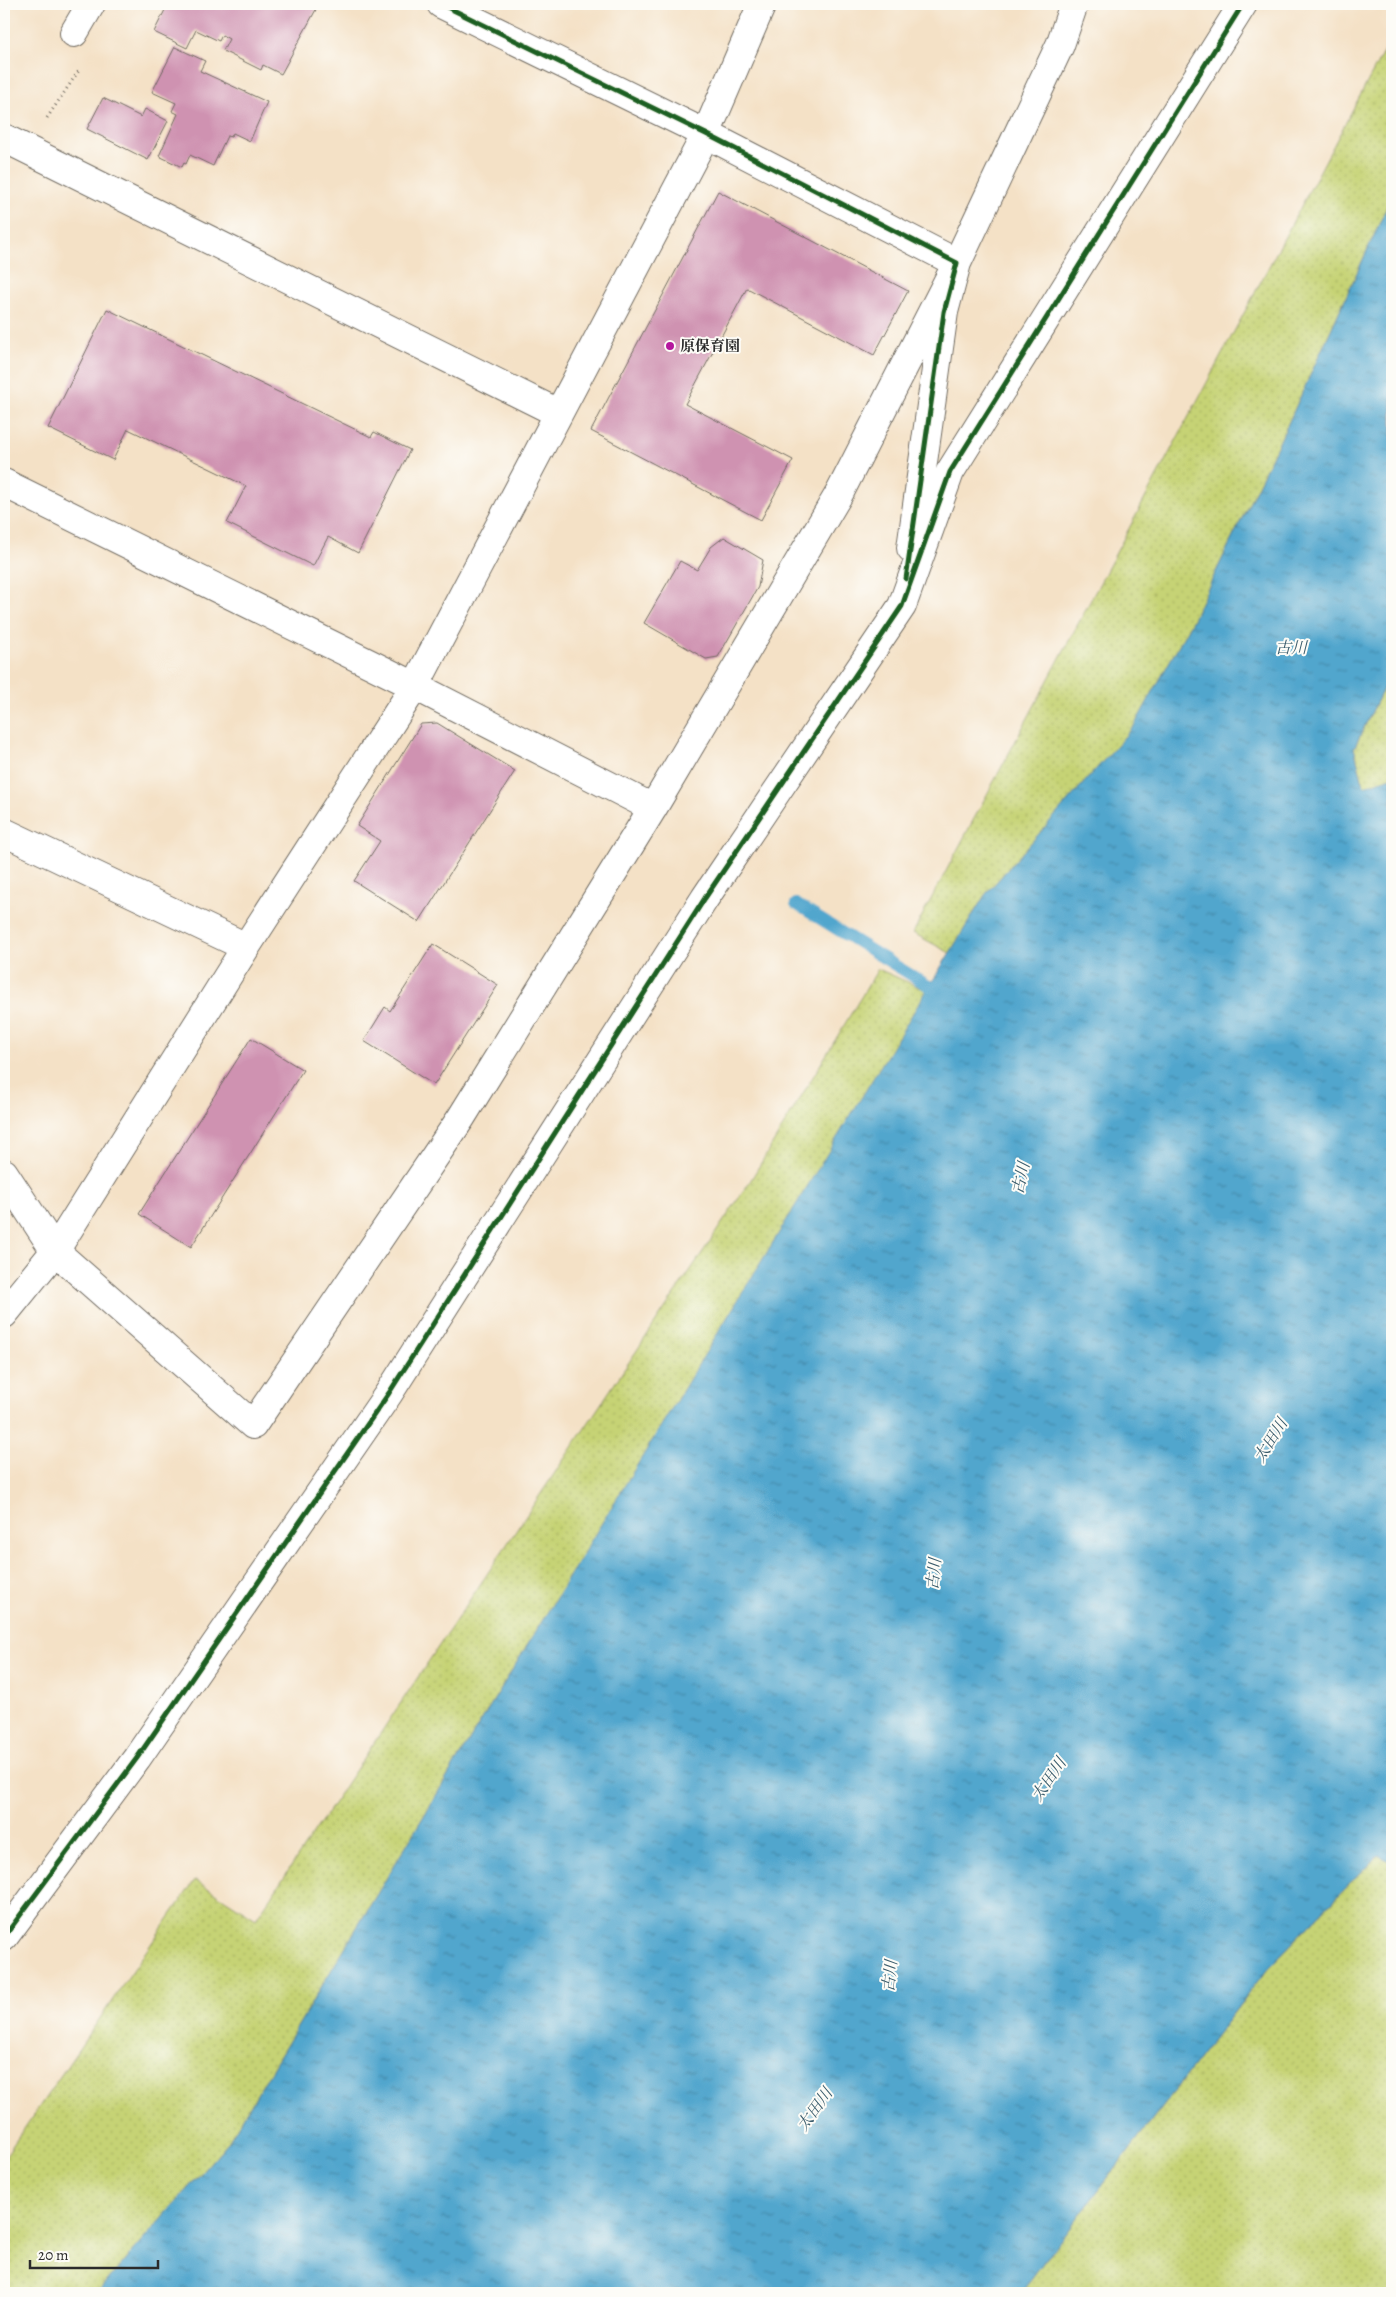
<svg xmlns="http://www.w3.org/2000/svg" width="1396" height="2297" font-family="Alegreya,'Noto Serif JP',serif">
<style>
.grass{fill:url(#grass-dots);stroke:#787f50}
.water{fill:url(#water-ripples);stroke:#3e687c}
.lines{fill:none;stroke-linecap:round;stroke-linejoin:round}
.stream{stroke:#51a6cd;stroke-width:12}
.building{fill:#cf92b1}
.minor-casing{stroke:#716b61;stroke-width:30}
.path{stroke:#716b61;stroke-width:3;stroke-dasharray:1 4;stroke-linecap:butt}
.minor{stroke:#fff;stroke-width:28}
.cycleway-casing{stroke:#fdfcf7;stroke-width:8}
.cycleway{stroke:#1b5e20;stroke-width:5}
.poi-dot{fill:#b5179e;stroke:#fdfcf7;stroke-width:2}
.labels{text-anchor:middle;stroke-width:4;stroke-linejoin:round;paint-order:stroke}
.poi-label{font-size:15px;font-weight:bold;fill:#2b2b2b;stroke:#fdfcf7;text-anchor:start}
.water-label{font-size:16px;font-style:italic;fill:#3a5c6c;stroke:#fdfcf7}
</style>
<defs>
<pattern id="grass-dots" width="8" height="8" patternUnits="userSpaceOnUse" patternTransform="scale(1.25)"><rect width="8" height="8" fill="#c6d374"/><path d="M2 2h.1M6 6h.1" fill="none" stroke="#aab565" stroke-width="1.8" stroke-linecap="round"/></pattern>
<pattern id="water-ripples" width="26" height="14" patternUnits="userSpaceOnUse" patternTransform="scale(1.25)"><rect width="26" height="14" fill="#51a6cd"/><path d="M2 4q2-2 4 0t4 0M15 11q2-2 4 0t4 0" fill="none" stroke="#4387a7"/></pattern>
</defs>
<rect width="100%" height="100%" fill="#fdfcf7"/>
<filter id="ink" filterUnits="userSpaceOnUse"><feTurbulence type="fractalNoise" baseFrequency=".02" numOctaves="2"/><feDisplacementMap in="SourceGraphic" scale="10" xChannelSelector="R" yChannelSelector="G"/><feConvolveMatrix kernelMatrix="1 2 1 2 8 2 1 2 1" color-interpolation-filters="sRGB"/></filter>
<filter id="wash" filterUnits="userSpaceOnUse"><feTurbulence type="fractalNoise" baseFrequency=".0096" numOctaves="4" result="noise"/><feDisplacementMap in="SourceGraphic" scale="20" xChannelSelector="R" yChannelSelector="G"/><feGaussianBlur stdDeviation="1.12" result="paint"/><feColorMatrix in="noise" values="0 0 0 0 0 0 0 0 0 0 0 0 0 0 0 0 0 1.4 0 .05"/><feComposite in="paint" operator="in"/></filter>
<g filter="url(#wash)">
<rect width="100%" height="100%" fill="#f4e1c6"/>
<path class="grass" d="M1392,36V196L1287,426L1191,623L1134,727L985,895L950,953L913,933Z
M1392,671V777L1364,787L1354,748Z
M878,969L928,991L467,1744L229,2141L97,2293H4V2158L195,1880L256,1919L749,1183Z
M1378,1855L1392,1862V2293H1020L1267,1969Z"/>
<path class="water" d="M1392,196V671L1354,748L1364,786L1392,777V1862L1378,1855L1267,1969L1020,2293H97L229,2141L467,1744L985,895L1134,726L1191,623L1287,426Z"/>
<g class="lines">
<path class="stream" d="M796,904L945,996"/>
</g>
<g id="blocks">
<path class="building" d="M168,4H319L281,74L263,65L261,70L223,51L229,39L222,35L219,41L196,30L187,48L154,32Z
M175,47L205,61L200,71L267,102L250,141L233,133L231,137L227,136L213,166L190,155L186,164L184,163L182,167L159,156L178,114L172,111L176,103L152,92Z
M103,98L141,117L145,109L168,121L148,160L87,129Z
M718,191L908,291L874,355L747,288L685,404L793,460L761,520L591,431Z
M107,309L371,437L374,432L410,450L358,553L328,537L313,566L227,523L246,486L128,429L113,460L48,428Z
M724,537L763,560L758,587L718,657L706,659L644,623L680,561L697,570L711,547Z
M437,723L515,771L419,922L354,881L380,841L357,826L421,724Z
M433,944L498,985L434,1085L364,1041L385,1007L390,1011Z
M251,1038L303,1070L191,1247L139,1214Z"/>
</g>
</g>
<g filter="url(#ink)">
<use href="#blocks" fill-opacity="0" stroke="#716b61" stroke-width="1"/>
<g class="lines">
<g class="minor-casing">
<path id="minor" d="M441,4L706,134L957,263L944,312L911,548
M74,33L91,4
M4,138L558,413
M4,483L415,686L653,808
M4,832L246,947
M4,1173L55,1251L253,1425L461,1118L653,808L839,494L957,263L1060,45L1074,4
M4,1314L55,1251L246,947L415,686L706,134L762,4
M4,1937L137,1758L389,1393L705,898L902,606L950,472L1243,4"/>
</g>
<path class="path" d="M47,118L80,69"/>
<use href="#minor" class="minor"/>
<g class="cycleway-casing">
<path id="cycleway" d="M441,4L706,134L957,263L944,312L906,579
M4,1937L137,1758L389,1393L705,898L902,606L950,472L1243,4"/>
</g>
<use href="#cycleway" class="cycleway"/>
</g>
</g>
<circle class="poi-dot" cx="670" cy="346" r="5"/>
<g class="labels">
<g class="poi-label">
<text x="680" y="351">原保育園</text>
</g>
<g class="water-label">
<text x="1291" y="653">古川</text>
<text transform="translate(1020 1178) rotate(-77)" y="6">古川</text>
<text transform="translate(1270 1440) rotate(-58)" y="6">太田川</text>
<text transform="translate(933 1574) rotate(-84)" y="6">古川</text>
<text transform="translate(1048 1779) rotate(-56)" y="6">太田川</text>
<text transform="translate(889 1976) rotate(-84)" y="6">古川</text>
<text transform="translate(814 2109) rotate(-54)" y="6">太田川</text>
</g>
</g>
<rect width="1396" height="2297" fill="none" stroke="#fdfcf7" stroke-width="20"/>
<path d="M30 2260v8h128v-8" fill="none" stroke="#2b2b2b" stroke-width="2.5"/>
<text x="38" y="2260" font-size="15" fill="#2b2b2b" stroke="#fdfcf7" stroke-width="4" paint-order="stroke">20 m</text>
</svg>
